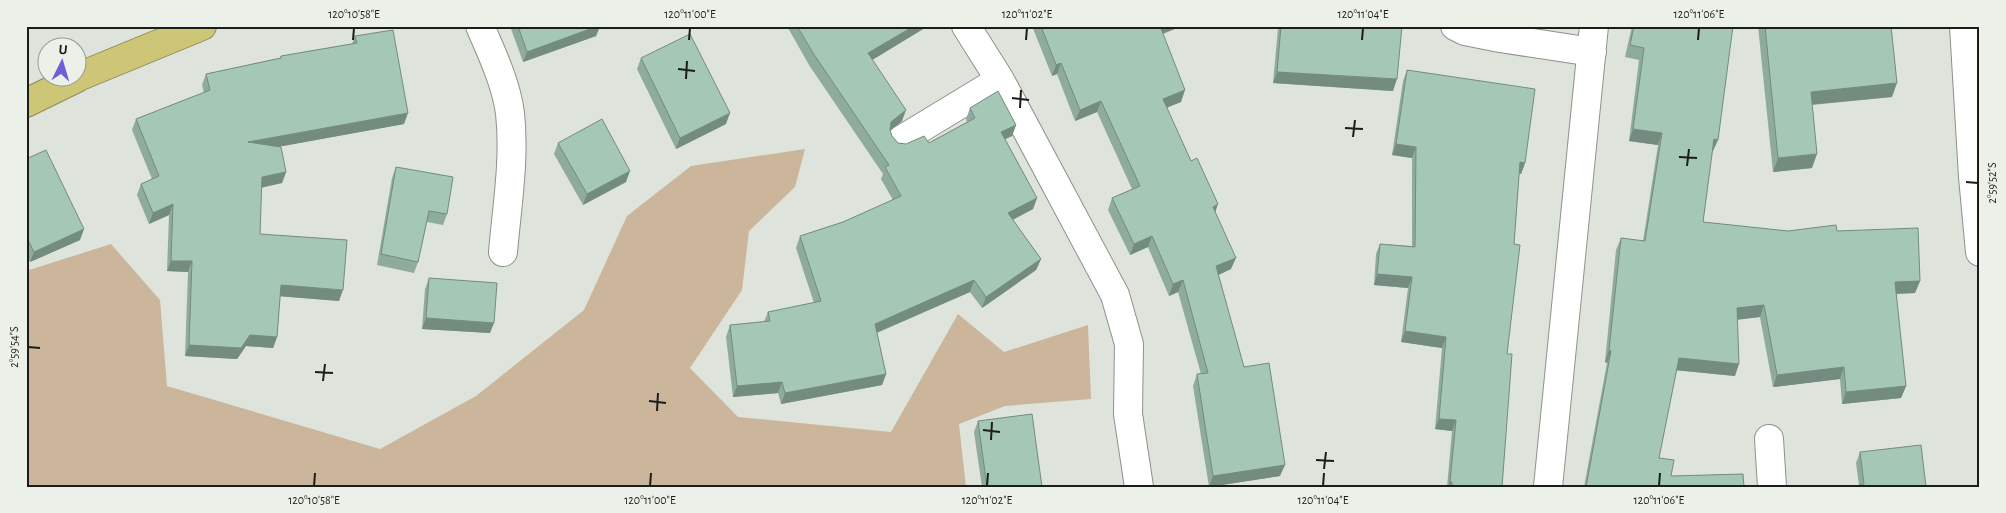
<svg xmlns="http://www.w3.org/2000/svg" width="2006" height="513" font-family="'Alegreya Sans',sans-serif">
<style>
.green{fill:#cbb69c}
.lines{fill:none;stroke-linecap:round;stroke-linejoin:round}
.street-casing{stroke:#8d928a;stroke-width:30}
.secondary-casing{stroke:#8d928a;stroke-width:30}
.highway-casing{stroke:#8f8b56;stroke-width:30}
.street{stroke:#fff;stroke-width:28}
.secondary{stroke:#fff;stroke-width:28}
.highway{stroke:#cec677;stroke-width:28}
.wall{fill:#8eab9d}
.shaded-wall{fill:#748b7f}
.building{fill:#a5c7b6;stroke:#748b7f}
.ticks{fill:none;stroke:#1b1d1a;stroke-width:2}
.neatline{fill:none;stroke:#1b1d1a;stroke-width:2}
.ticks-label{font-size:12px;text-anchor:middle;fill:#1b1d1a}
</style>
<rect width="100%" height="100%" fill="#dee3db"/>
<path class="green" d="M805,149L795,187L749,231L742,290L690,368L738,417L891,432L958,314L1004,352L1088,325L1091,399L1005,406L959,424L966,487H26V271L111,244L160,300L167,386L380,449L476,396L584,310L627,216L691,166Z"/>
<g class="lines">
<g class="street-casing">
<path id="street" d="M480,26C492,54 506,83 510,113C515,159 507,206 503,252
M966,26L1000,80L1115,295L1129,344L1128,414L1139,487
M1455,26L1465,31L1500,38L1592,52
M901,140L1000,80
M1769,439L1772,487
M1548,487L1594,26"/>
</g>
<g class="secondary-casing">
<path id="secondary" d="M1964,26L1973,177L1980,252"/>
</g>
<g class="highway-casing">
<path id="highway" d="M78,77L202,26
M26,103L77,78"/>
</g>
<use href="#street" class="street"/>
<use href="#secondary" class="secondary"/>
<use href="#highway" class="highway"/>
</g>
<path class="wall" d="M510,26H600L596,36L523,62Z
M787,26H928L872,60L902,121L890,131L892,136L898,143L906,144L929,143L967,122L966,119L970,108L1016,125L1012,136L1005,139L1037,198L1033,209L1013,220L1041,259L1036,270L982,308L970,292L877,333L886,374L882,385L781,404L778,393L733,397L726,337L730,325L764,322L768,312L814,303L796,248L800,236L843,222L893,200L881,179L883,174L809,65Z
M1032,26H1182L1163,34L1181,102L1166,108L1191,161L1215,213L1231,269L1218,275L1244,367L1280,476L1209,487L1193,386L1197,374H1201L1178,292L1169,296L1148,247L1130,255L1108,210L1112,198L1132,189L1097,112L1075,121L1057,74L1052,76Z
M1247,26H1402L1393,91L1273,83L1278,28Z
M1632,26H1733L1713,151H1712L1703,222L1788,231H1837L1920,281L1915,293L1896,294L1906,386L1901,398L1842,404L1840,379L1773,387L1760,317L1737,320L1735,376L1676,370L1659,458L1671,476L1744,487H1584L1607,363L1605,362L1616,250L1621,238L1643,241L1658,145L1629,141L1639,60L1625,57Z
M1758,26H1891L1892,97L1812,105V168L1773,172Z
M355,36L404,124L277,147L286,172L282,183L261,188L260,234L339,301L280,296L277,337L273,348L246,346L237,359L185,356L188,272L167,271L169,215L149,224L137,195L141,184L152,179L132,130L136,119L204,93L202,85L206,74L280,58L281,56L352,44Z
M641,58L726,124L676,149L637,69Z
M1407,70L1525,163L1521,174L1519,173L1507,354L1502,487H1447L1452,431L1435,429L1442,348L1401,342L1408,288L1374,285L1376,254L1380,244L1412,246V158L1392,155L1403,81Z
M558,143L626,182L583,205L554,154Z
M26,159L80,240L30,262L26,255Z
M396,167L447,214L443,225L427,222L418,262L414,273L377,265L392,178Z
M429,278L490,333L422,329L425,289Z
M978,421L1042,487H982L974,432Z
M1860,452L1926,487L1859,485L1856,463Z"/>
<path class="shaded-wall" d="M598,26H600L596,36L523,62L527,52Z
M914,26H928L864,65L868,53Z
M1159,26H1182L1156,36Z
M1247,26H1279L1278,28Z
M1061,63L1057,74L1052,76L1056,65Z
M1277,72L1397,79L1393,91L1273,83Z
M1897,83L1892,97L1806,105L1811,92Z
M1185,90L1181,102L1158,111L1163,99Z
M1101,101L1097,112L1075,121L1080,110Z
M906,110L902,121L887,133L891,122Z
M408,113L404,124L244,153L248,142Z
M730,113L726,124L676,149L680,138Z
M1016,125L1012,136L997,143L1001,132Z
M1633,129L1662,133L1658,145L1629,141Z
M1714,139L1718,140L1713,151H1709Z
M1396,144L1416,147L1412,158L1392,155Z
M1817,154L1812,168L1773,172L1778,158Z
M1520,162L1525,163L1521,174L1516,173Z
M630,171L626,182L583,205L587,194Z
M286,172L282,183L258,188L262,177Z
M1037,198L1033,209L1004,224L1008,213Z
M173,204L169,215L149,224L153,213Z
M1218,204L1214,216L1213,207Z
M84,229L80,240L30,262L34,252Z
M1152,236L1148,247L1130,255L1134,244Z
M1236,258L1231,269L1212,278L1216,266Z
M1041,259L1036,270L982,308L986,297Z
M171,261H192L188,272L167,271Z
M1377,274L1412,277L1408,288L1374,285Z
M974,280L970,292L871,335L875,324Z
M1183,280L1178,292L1169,296L1173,284Z
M1920,281L1915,293L1890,294L1895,282Z
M281,285L343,290L339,301L277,296Z
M1764,305L1760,317L1732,320L1737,308Z
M426,318L494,323L490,333L422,329Z
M1405,331L1446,337L1442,348L1401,342Z
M250,335L277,337L273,348L246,346L237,359L185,356L189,345Z
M1609,350L1611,351L1607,363L1605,362Z
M1679,358L1739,364L1735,376L1674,370Z
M1844,367L1840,379L1773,387L1777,375Z
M886,374L882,385L781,404L785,393Z
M782,382L778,393L733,397L737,386Z
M1906,386L1901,398L1842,404L1846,392Z
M1439,419L1456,420L1452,431L1435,429Z
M1285,465L1280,476L1209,487L1213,476Z
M1450,482H1452L1450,487H1448Z"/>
<path class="building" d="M518,26H598L527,52Z
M797,26H914L868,53L906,110L891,122L890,130L892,136L898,143L906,144L924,136L929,143L975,118L970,108L998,91L1016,125L1001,132L1037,198L1008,213L1041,259L986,297L974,280L875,324L886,374L785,393L782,382L737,386L730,325L770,321L768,312L821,301L800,236L843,222L901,196L885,167L889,165L813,53Z
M1041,26H1160L1185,90L1163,99L1191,161L1197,158L1218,204L1213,207L1236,258L1216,266L1244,367L1269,363L1285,465L1213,476L1197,374L1208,373L1183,280L1173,284L1152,236L1134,244L1112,198L1140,186L1101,101L1080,110L1061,63L1056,65Z
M1281,26H1402L1397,79L1277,72Z
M1634,26H1733L1718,140L1714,139L1703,222L1788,231L1836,225L1837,231L1918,228L1920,281L1895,282L1906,386L1846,392L1844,367L1777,375L1764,305L1737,308L1739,364L1679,358L1659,458L1674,460L1671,476L1743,474L1744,487H1586L1611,351L1609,350L1621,238L1645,241L1662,133L1633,129L1644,48L1630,45Z
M1765,26H1891L1897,83L1811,92L1817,154L1778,158Z
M393,30L408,113L248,142L281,147L286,172L262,177L260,234L347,240L343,290L281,285L277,337L250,335L241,348L189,345L192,261H171L173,204L153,213L141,184L159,176L136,119L210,90L206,74L281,58V56L357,43L355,36Z
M690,34L730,113L680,138L641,58Z
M1407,70L1535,89L1525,163L1520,162L1514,244L1520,245L1507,354H1512L1502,487H1452V482H1450L1456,420L1439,419L1446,337L1405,331L1412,277L1377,274L1380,244L1415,247L1416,147L1396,144Z
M602,119L630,171L587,194L558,143Z
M46,150L84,229L34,252L26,236V159Z
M396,167L453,177L447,214L429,211L418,262L381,254Z
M429,278L497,283L494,323L426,318Z
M1032,414L1042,487H987L978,421Z
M1921,445L1926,487H1852L1864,484L1860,452Z"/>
<path class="ticks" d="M353,40L354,28M689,40L690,28M1026,40L1027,28M1362,40L1363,28M1698,40L1699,28M678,69L695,71M686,79L687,61M1012,98L1029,100M1020,108L1021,90M1345,128L1363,129M1353,137L1355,120M1679,157L1697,158M1687,166L1689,149M1966,182L1978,183M28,347L40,348M315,372L333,373M323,381L325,364M649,401L666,403M657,411L658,393M983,430L1000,432M991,440L992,422M1316,460L1334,461M1324,469L1326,452M314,486L315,473M650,486L651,473M987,486L988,473M1323,486L1324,473M1659,486L1660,473"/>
<rect width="2006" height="513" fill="none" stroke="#ebf1e8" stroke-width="55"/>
<g transform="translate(62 62) rotate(5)"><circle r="24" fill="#ebf1e8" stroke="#989c96"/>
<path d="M0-4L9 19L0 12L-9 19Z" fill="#6d5ed8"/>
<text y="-8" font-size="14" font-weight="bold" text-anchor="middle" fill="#1b1d1a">U</text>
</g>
<rect x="28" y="28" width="1950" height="458" class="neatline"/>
<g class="ticks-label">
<text x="354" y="18">120°10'58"E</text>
<text x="690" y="18">120°11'00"E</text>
<text x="1027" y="18">120°11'02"E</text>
<text x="1363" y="18">120°11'04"E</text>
<text x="1699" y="18">120°11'06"E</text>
<text transform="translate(1992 183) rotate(-90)" y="4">2°59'52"S</text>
<text transform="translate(14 347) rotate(-90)" y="4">2°59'54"S</text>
<text x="314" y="504">120°10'58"E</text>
<text x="650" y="504">120°11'00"E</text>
<text x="987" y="504">120°11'02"E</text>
<text x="1323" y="504">120°11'04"E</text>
<text x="1659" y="504">120°11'06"E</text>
</g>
</svg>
